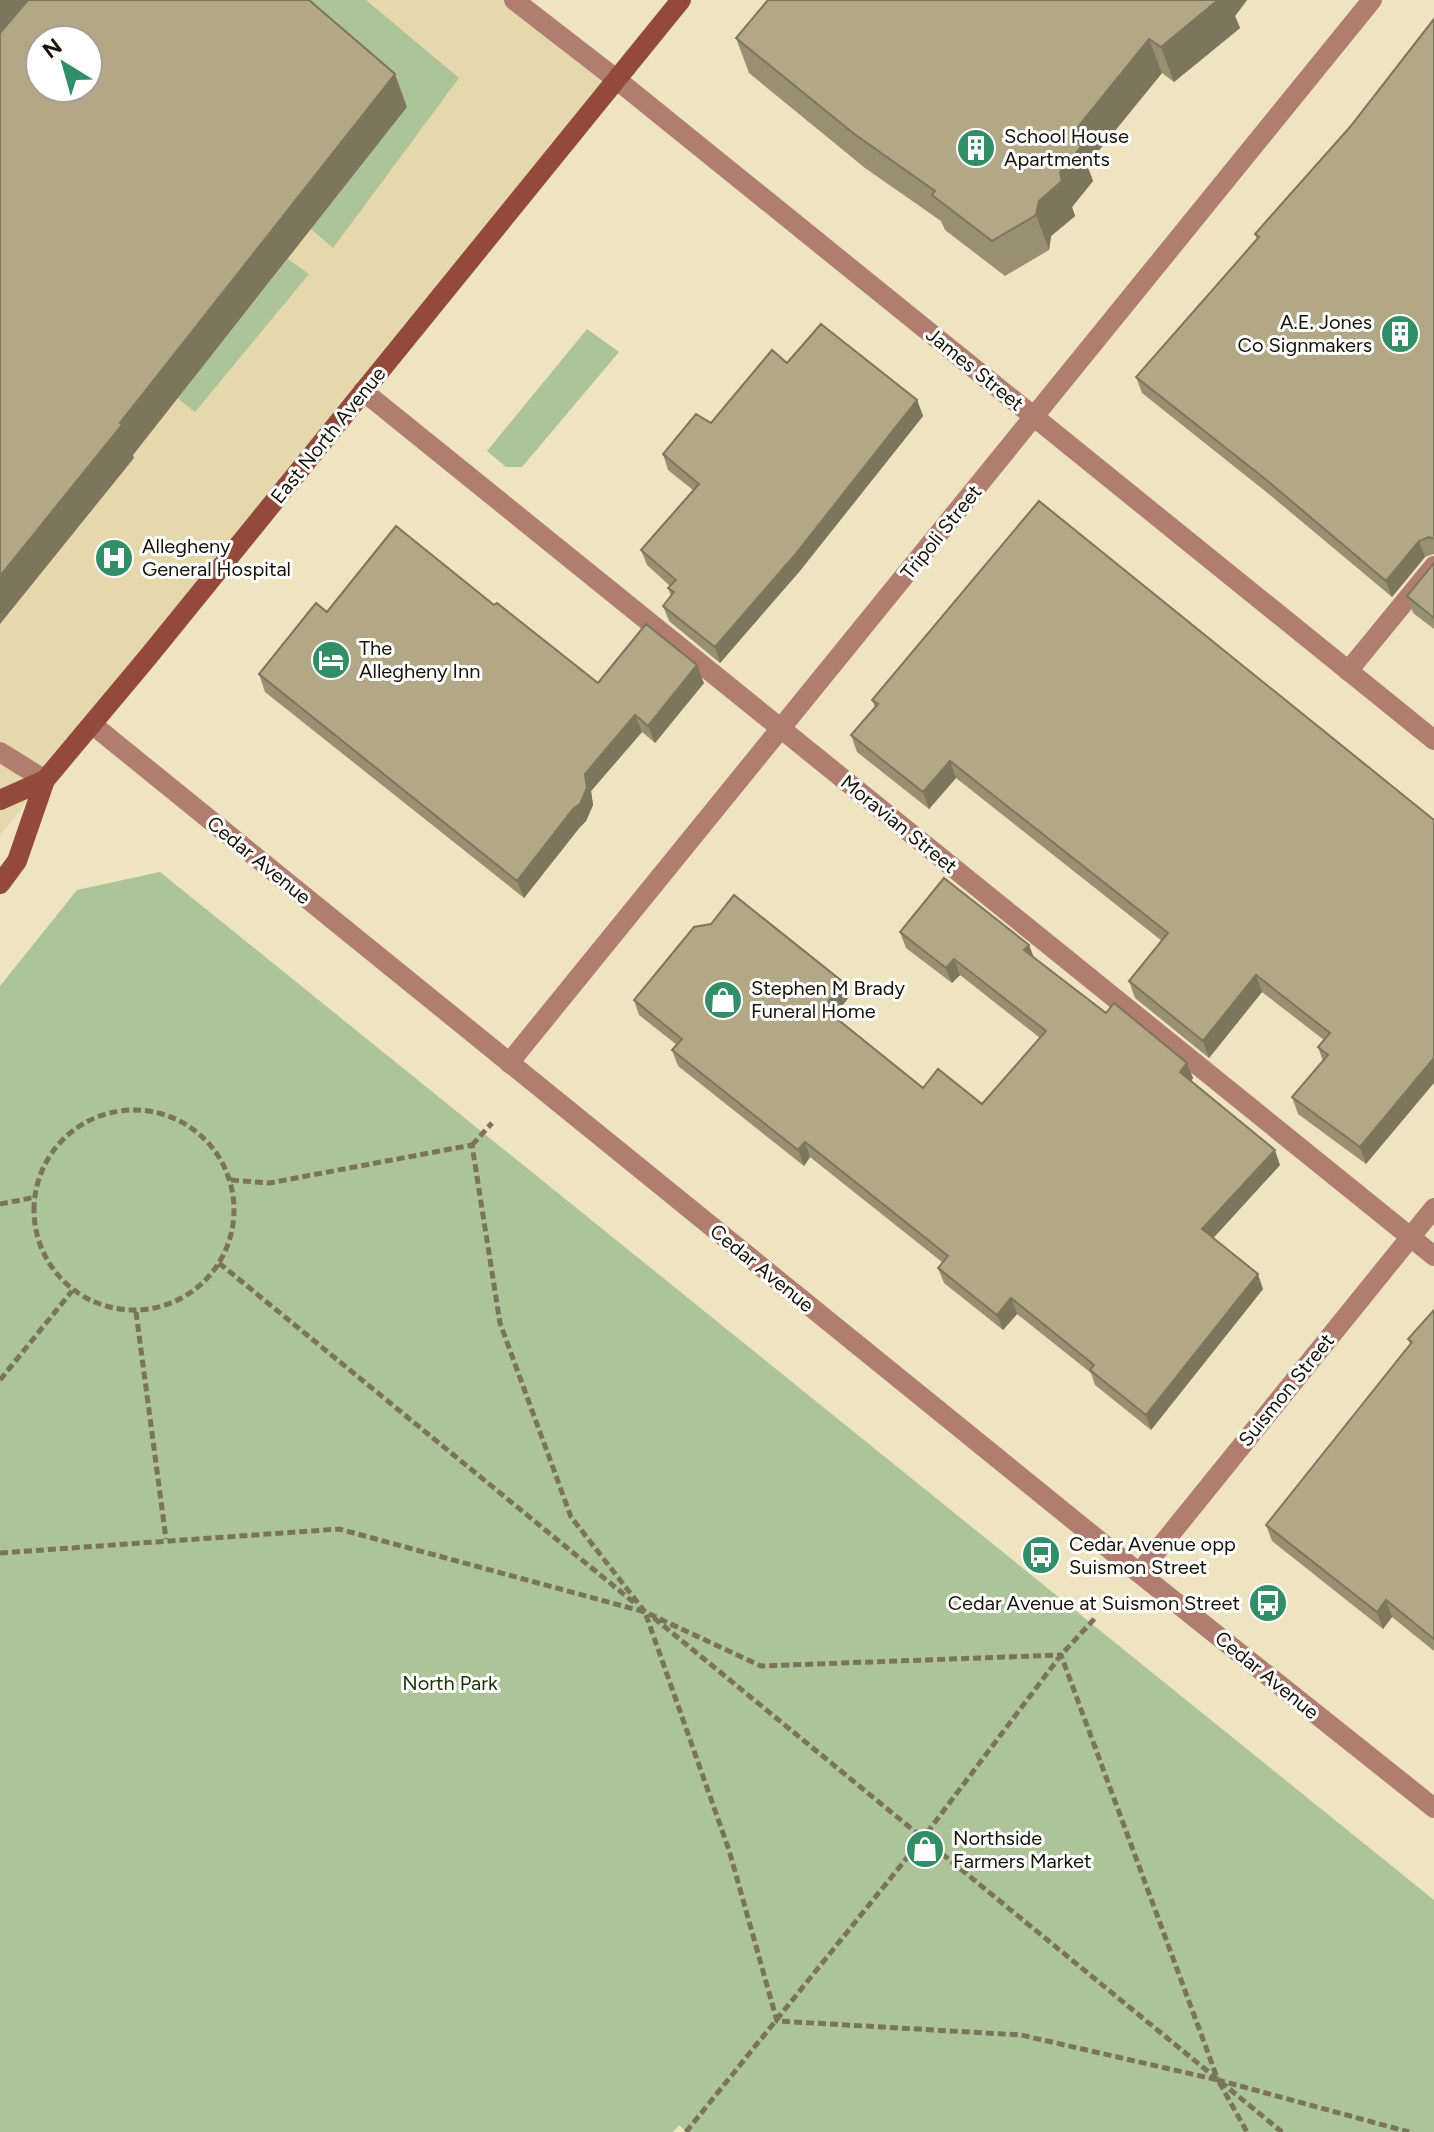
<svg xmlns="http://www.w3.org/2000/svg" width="1434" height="2132" font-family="Figtree,sans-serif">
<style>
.built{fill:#e4d8ac;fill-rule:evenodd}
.green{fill:#adc498}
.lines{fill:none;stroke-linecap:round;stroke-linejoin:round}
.path{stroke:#7b745c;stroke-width:5;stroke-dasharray:8 4;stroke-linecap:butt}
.service{stroke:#b17d71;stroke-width:20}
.minor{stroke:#b17d71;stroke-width:20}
.tertiary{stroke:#b17d71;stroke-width:20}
.secondary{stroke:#944a3a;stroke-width:20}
.wall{fill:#999072}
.shaded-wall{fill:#7d765d}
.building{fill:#b2a885;stroke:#7d765d;stroke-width:2;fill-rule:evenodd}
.labels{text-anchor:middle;stroke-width:6;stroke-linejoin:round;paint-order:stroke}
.poi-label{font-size:20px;fill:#171306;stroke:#fff;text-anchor:start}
.street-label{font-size:20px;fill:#171306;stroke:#fff}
.park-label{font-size:20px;fill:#1d3103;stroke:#fff}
</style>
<rect width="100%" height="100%" fill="#eee4c0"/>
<path class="built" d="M0,0H518L616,79L0,835ZM40,40H88V88H40Z"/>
<path class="green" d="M283,0H366L459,78L333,248L311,229Z
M288,259L309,274L195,412L177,398Z
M587,329L619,352L522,467H506L487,451Z
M160,872L1434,1900V2132H687L679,2125L673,2132H0V986L77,890Z"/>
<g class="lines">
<path class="path" d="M34 1210a100 100 0 1 1 200 0a100 100 0 1 1-200 0Z
M472,1145L492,1123
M231,1180L269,1183L472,1145L500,1323L571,1517L645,1612L761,1666L1061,1655L1218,2080L1409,2132
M0,1204L36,1197
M219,1263L637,1605
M136,1312L166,1539
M0,1380L72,1291
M0,1553L339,1529L645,1612L729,1850L777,2021L1021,2035L1218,2080L1247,2132
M654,1618L1282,2132
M686,2132L923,1838L1061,1655L1097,1616"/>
<path class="service" d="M363,391L1434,1256
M1348,671L1434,566
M0,752L45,780"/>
<path class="minor" d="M514,0L616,79L1434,740
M509,1063L1372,0
M1139,1573L1434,1208"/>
<path class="tertiary" d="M93,725L1139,1573L1434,1808"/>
<path class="secondary" d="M0,800L45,780
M0,884L17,861L45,780L148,657L681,0"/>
</g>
<path class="wall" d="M768,0H1247L1235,16L1240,28L1174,82L1162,73L1087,165L1093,181L1072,207L1075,216L1051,236L1049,250L1005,276L945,230L941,221L865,168L749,73L736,38Z
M1434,19V554L1425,557L1392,597L1270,495L1142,393L1136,377L1257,239L1255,234L1350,127Z
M787,363L917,400L923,416L799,572L720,663L669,621L663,606L671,596L668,588L670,586L647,565L641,550L693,490L668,470L663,454L711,423Z
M1434,563V629L1413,613L1407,596Z
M494,605L598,683H704L655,743L642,732L591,791L593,805L586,821L580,827L524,898L265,692L259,674L327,612Z
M872,700L1434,820L1366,1164L1298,1114L1292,1097L1323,1061L1318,1047L1324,1040L1262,992L1209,1058L1135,998L1129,981L1162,941L956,778L929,809L857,752L851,735L875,707Z
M900,932L1034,958L1106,1013L1187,1063L1193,1078L1191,1081L1280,1165L1213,1238L1263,1289L1151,1430L1095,1385L1091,1373L1017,1314L1003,1330L944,1283L938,1268L942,1262L810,1157L804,1166L678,1066L672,1050L677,1045L639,1015L634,1000L849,997L837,1012L841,1022L923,1088L982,1104L1040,1038L960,975L952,983L906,948Z
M1434,1310V1651L1392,1617L1383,1629L1272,1541L1266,1525L1410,1344L1408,1339Z"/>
<path class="shaded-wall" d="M0,0H34L0,40Z
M1218,0H1247L1235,16L1240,28L1174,82L1161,47Z
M1149,39L1162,73L1087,165L1093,181L1072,207L1075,216L1051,236L1049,250L1036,215L1039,201L1060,172L1073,133Z
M395,74L407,107L133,455L134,458L0,624V576Z
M917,400L923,416L799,572L720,663L715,647Z
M1419,541L1425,557L1392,597L1386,581Z
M697,665L704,683L655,743L648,726Z
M635,715L642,732L591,791L593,805L586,821L580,827L524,898L517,881L573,809L585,774Z
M950,761L956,778L929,809L923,792Z
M1029,945L1035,960L1024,950Z
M954,959L960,975L952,983L946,968Z
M1256,975L1262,992L1209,1058L1203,1041Z
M843,982L849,997L837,1012L841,1023L831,1014L828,1002Z
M1434,1058V1083L1366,1164L1360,1147Z
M1187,1063L1193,1078L1186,1087L1180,1072Z
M805,1142L810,1157L804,1166L798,1150Z
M1275,1150L1280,1165L1207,1245L1202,1229Z
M1258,1274L1263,1289L1151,1430L1146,1415Z
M1011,1298L1017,1314L1003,1330L997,1315Z
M1386,1600L1392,1617L1383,1629L1377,1612Z"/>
<path class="building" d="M28,0H309L395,74L120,423L122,425L0,576V33ZM40,40H88V88H40Z
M768,0H1218L1161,47L1149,39L1073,133L1081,147L1060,172L1062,181L1039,201L1036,215L992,241L932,195L935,191L853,133L736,38Z
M1434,19V539L1429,537L1419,541L1386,581L1264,478L1136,377L1259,237L1255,234L1350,127Z
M821,324L917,400L794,556L715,647L663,606L674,592L668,588L676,580L641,550L699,484L663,454L696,414L711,423L772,350L787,363Z
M1039,501L1434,820V1058L1360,1147L1292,1097L1328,1055L1318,1047L1330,1033L1256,975L1203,1041L1129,981L1168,933L950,761L923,792L851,735L878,704L872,700Z
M396,526L494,605L497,603L598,683L646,624L697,665L648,726L635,715L585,774L587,788L580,804L573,809L517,881L259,674L316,603L327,612Z
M1434,563V618L1407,596Z
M944,878L1029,945L1024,950L1106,1013L1114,1003L1187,1063L1180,1072L1275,1150L1202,1229L1258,1274L1146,1415L1090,1370L1094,1365L1011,1298L997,1315L938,1268L948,1256L805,1142L798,1150L672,1050L682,1039L634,1000L694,927L711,924L734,895L843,982L828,1002L836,1008L831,1014L923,1088L938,1069L982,1104L1046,1031L954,959L946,968L900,932Z
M1434,1310V1639L1386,1600L1377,1612L1266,1525L1412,1342L1408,1339Z"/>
<defs>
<g id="building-disc" transform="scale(2)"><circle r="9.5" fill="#328e66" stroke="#fff"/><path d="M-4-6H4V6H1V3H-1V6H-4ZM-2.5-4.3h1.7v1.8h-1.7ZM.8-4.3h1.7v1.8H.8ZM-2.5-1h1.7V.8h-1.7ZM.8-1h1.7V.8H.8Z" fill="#fff"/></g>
<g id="hospital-disc" transform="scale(2)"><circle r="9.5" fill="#328e66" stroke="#fff"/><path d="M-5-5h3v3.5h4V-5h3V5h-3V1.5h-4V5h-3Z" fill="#fff"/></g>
<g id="hotel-disc" transform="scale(2)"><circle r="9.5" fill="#328e66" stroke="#fff"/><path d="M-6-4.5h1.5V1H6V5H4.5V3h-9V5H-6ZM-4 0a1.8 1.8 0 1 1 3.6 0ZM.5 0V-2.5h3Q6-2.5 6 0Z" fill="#fff"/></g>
<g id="shop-disc" transform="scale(2)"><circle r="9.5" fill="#328e66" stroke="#fff"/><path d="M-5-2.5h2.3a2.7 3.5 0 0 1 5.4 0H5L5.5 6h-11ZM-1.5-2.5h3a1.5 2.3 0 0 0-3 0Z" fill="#fff"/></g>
<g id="bus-disc" transform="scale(2)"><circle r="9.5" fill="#328e66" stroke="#fff"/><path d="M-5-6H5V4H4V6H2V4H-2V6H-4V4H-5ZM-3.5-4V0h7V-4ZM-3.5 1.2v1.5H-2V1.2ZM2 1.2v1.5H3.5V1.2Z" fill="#fff"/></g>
</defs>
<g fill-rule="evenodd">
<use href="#building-disc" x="976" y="148"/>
<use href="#building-disc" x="1400" y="334"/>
<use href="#hospital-disc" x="114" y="558"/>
<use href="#hotel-disc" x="331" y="660"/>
<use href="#shop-disc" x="723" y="1000"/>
<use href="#bus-disc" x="1041" y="1555"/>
<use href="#bus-disc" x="1268" y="1603"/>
<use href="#shop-disc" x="925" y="1849"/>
</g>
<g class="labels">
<g class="poi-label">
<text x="1004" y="143">School House<tspan x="1004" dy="23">Apartments</tspan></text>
<text x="1372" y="329" text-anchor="end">A.E. Jones<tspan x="1372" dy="23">Co Signmakers</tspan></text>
<text x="142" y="553">Allegheny<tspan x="142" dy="23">General Hospital</tspan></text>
<text x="359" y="655">The<tspan x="359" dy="23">Allegheny Inn</tspan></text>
<text x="751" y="995">Stephen M Brady<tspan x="751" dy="23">Funeral Home</tspan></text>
<text x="1069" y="1551">Cedar Avenue opp<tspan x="1069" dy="23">Suismon Street</tspan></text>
<text x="1240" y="1610" text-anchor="end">Cedar Avenue at Suismon Street</text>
<text x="953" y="1845">Northside<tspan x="953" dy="23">Farmers Market</tspan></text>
</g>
<g class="street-label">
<text transform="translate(975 369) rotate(39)" y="7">James Street</text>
<text transform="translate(328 435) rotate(-51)" y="7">East North Avenue</text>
<text transform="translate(941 532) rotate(-51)" y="7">Tripoli Street</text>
<text transform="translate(899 824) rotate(39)" y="7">Moravian Street</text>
<text transform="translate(259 860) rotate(39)" y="7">Cedar Avenue</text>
<text transform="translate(762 1268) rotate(39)" y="7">Cedar Avenue</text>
<text transform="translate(1286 1390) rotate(-51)" y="7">Suismon Street</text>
<text transform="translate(1267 1675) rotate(39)" y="7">Cedar Avenue</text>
</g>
<g class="park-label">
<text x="450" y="1690">North Park</text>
</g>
</g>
<g transform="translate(64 64) rotate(323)"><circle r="38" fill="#ffffff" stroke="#a2a19b" stroke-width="2"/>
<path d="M0-6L14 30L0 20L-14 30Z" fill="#328e66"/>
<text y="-12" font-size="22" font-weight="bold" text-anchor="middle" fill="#171306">N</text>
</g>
</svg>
